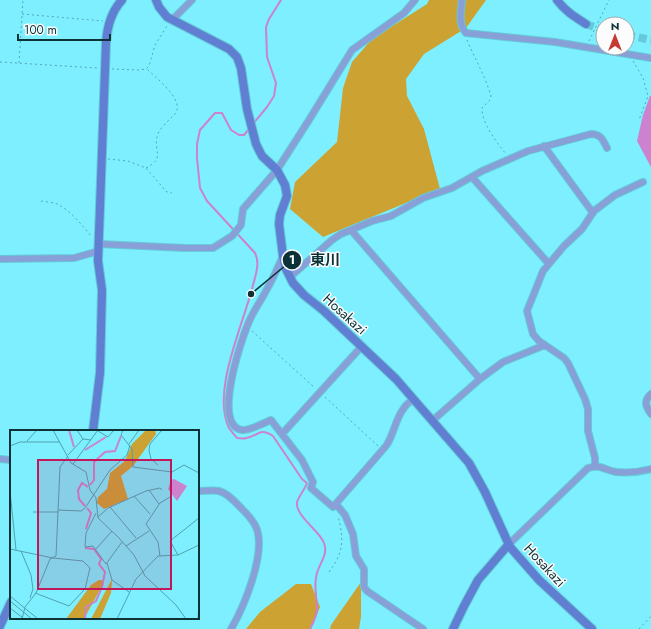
<svg xmlns="http://www.w3.org/2000/svg" width="651" height="629" font-family="Jost,'Noto Sans JP',sans-serif">
<style>
.forest{fill:#cca233}
.water{fill:#cc82cc}
.lines{fill:none;stroke-linecap:round;stroke-linejoin:round}
.stream{stroke:#cc82cc;stroke-width:2}
.secondary-tunnel{stroke:#66c9d7;stroke-width:8;stroke-dasharray:8 4;stroke-linecap:butt}
.street-casing{stroke:#66c9d7;stroke-width:8}
.secondary-casing{stroke:#66c9d7;stroke-width:10}
.path{stroke:#53a9b5;stroke-width:1;stroke-dasharray:2 3;stroke-linecap:butt}
.street{stroke:#889fd7;stroke-width:6}
.secondary{stroke:#607fd2;stroke-width:8}
.labels{text-anchor:middle;stroke-width:3;stroke-linejoin:round;paint-order:stroke}
.street-label{font-size:14px;fill:#0c3237;stroke:#fcfcfc}
.inset-river{fill:none;stroke:#cc82cc;stroke-width:2}
.inset-road{fill:none;stroke:#50a3af;stroke-width:1}
.view{fill:#c2185b;fill-opacity:0.15;stroke:#c2185b;stroke-width:2}
.inset-edge{fill:none;stroke:#0c3237;stroke-width:2}
.leader{fill:none;stroke:#0c3237;stroke-width:1.5}
.callout-dot{fill:#0c3237;stroke:#fcfcfc;stroke-width:1.5}
.mark-label{font-size:12px;text-anchor:middle;font-weight:bold;fill:#fff}
.callout-label{font-size:15px;text-anchor:middle;font-weight:bold;fill:#0c3237;stroke:#fcfcfc;stroke-width:3;stroke-linejoin:round;paint-order:stroke}
</style>
<rect width="100%" height="100%" fill="#7defff"/>
<path class="forest" d="M429,0H486L466,28L424,54L406,79L407,96L424,129L440,189L323,237L290,209L295,182L337,142L343,88L352,62L372,39L427,4Z
M361,582V617L359,629H330L331,625Z
M296,584H311L320,607L311,629H246L260,612Z"/>
<path class="water" d="M650,96H651V167L637,141L643,115Z"/>
<g class="lines">
<path class="stream" d="M253,124L267,107L274,96L276,83L267,57L266,27L269,19L281,0
M249,129L244,135H239L231,130L222,113H215L200,130L197,144V158L200,188L207,201L255,253C260,263 256,274 253,285C244,323 211,391 229,428C231,431 234,434 237,438C240,438 244,439 246,438C259,436 259,427 273,436L302,479L307,483C305,489 299,496 297,502C295,516 320,531 324,543C329,556 317,565 316,578C314,588 317,598 317,609C317,616 313,623 310,629"/>
<path class="secondary-tunnel" d="M586,24L603,30
M627,35L651,40"/>
<g class="street-casing">
<path id="street" d="M462,0C461,12 458,24 466,33L555,42L651,58
M172,20L192,0
M544,146L593,213
M472,177L549,264
M351,230L480,379
M99,244L185,248H213L232,236L241,225L243,209L277,170L309,120L352,50L404,13L415,0
M283,256C278,267 273,279 267,289C261,301 253,311 248,324C241,341 212,426 242,430C249,431 264,423 271,420L302,460L313,482L311,488L333,507L386,446C394,435 395,419 404,408C406,404 410,402 413,399
M0,259L74,258L99,251
M290,277L332,240L341,234L372,221L391,216L423,198L452,188L482,171L528,151L591,134C601,134 603,140 607,148
M651,394C643,401 646,407 651,414
M432,421L480,379L503,362L545,345
M282,434L362,346
M0,459L11,460
M595,466V458L588,431V409L585,399L568,363L564,358L539,341L533,334L527,311L543,271L564,246L582,229L594,211L615,195L643,182
M198,491C205,491 213,490 219,491C228,493 237,504 243,510C248,515 253,521 256,527C267,552 244,607 231,629
M336,504L345,515L353,534L356,556L364,569V587L367,591L423,629
M509,544L588,468C600,464 605,470 616,472C628,473 640,472 651,469"/>
</g>
<g class="secondary-casing">
<path id="secondary" d="M156,0L159,7L167,17L229,49L237,57L241,68L247,109L256,144L262,156L277,170L285,185L287,196L280,215L279,224L283,256L286,269L293,283L304,295L324,311L396,379L469,463L485,492L510,547L539,580L592,629
M557,0C565,11 575,17 586,24
M93,431L100,373L102,290L98,261L106,43C107,27 111,12 122,0
M0,626L11,602
M453,629L464,606L478,580L509,544"/>
</g>
<path class="path" d="M22,14L103,21
M467,40C475,59 485,76 491,96L490,100L482,108C481,122 497,143 506,154
M589,41L609,0
M633,61L643,78L648,96L639,120
M0,62L97,68
M19,63L23,0
M112,69L138,70L146,69L149,66L155,45L167,26
M108,159L128,161L146,168L165,190L167,192L172,193
M146,168C165,158 154,153 157,137C158,130 167,122 172,117C174,115 177,113 177,110C180,96 156,78 147,69
M41,201C46,202 52,202 57,204C70,210 82,225 91,236
M252,331L315,388
M325,397L378,446
M329,572C344,552 344,539 338,516
M639,629L651,616"/>
<use href="#street" class="street"/>
<use href="#secondary" class="secondary"/>
</g>
<g class="labels">
<g class="street-label">
<text transform="translate(345 314) rotate(42)" y="5">Hosakazi</text>
<text transform="translate(545 565) rotate(47)" y="5">Hosakazi</text>
</g>
</g>
<g transform="translate(10 430)">
<rect width="189" height="189" fill="#7defff"/>
<path d="M136,0H145L146,4L123,36L111,46L118,69L94,79L87,73L88,67L97,59L100,43L115,31L122,14ZM102,149L101,163L90,189H81ZM89,150H92L93,154L74,189H56L81,155Z" fill="#cca233"/>
<path d="M164,49L177,56L167,71L158,59L161,50Z" fill="#cc82cc"/>
<path class="inset-river" d="M59,0L64,17M75,20L96,7M80,55L84,50V32L95,22L105,21L111,6M75,76L69,69L68,60L72,53L78,57M76,99L81,83L77,78M75,189L76,177L86,171L92,157L95,142L89,134L91,129L84,119L75,118"/>
<path class="inset-road" d="M43,0L61,33L76,42L80,60L86,68L88,88L109,108L124,125L135,146L166,175L176,189M67,0L73,9L81,10M113,0L111,5L122,19L123,37L162,42L174,35L189,43M88,1L98,7L104,0M17,11L27,0M119,14L129,0M0,16L10,12H50M58,25L73,9M63,34L88,0M148,35L141,29L139,20L140,14L152,0M139,60L149,74M0,61L6,120M124,66L140,84M100,77L126,108M48,80L71,81L75,78L100,40L117,25L120,15M23,82H48M86,83L76,103L75,117L83,116L96,134L112,112M88,87L98,78L136,61L150,58L152,60M116,116L139,101M0,119L43,128L73,131L80,138L75,159L59,176L25,163M86,119L102,101M11,121L21,145L23,159L20,168M168,125L160,111L189,88M150,126L148,112L136,94L150,73L160,67M97,133L102,150L119,162M0,166L28,189M0,171L22,189M0,178L13,188M188,188L189,176M12,189L15,177L26,163L40,129L46,126L50,37L58,26M107,189L126,149L148,126L168,125L189,115"/>
<path class="view" d="M28,30H161V159H28Z"/>
<rect width="189" height="189" class="inset-edge"/>
</g>
<path class="leader" d="M251 294L292 260"/>
<g class="callout-dot">
<circle cx="251" cy="294" r="4"/>
<circle cx="292" cy="260" r="10"/>
</g>
<g class="mark-label">
<text x="292" y="264">1</text>
</g>
<g class="callout-label">
<text x="325" y="265">東川</text>
</g>
<g transform="translate(615 36)"><circle r="19" fill="#fcfcfc" stroke="#9cabad"/>
<path d="M0-3L7 15L0 10L-7 15Z" fill="#c73933"/>
<text y="-6" font-size="11" font-weight="bold" text-anchor="middle" fill="#0c3237">N</text>
</g>
<path d="M18 34v6h92v-6" fill="none" stroke="#0c3237" stroke-width="2"/>
<text x="24" y="34" font-size="12" fill="#0c3237" stroke="#fcfcfc" stroke-width="3" paint-order="stroke">100 m</text>
</svg>
